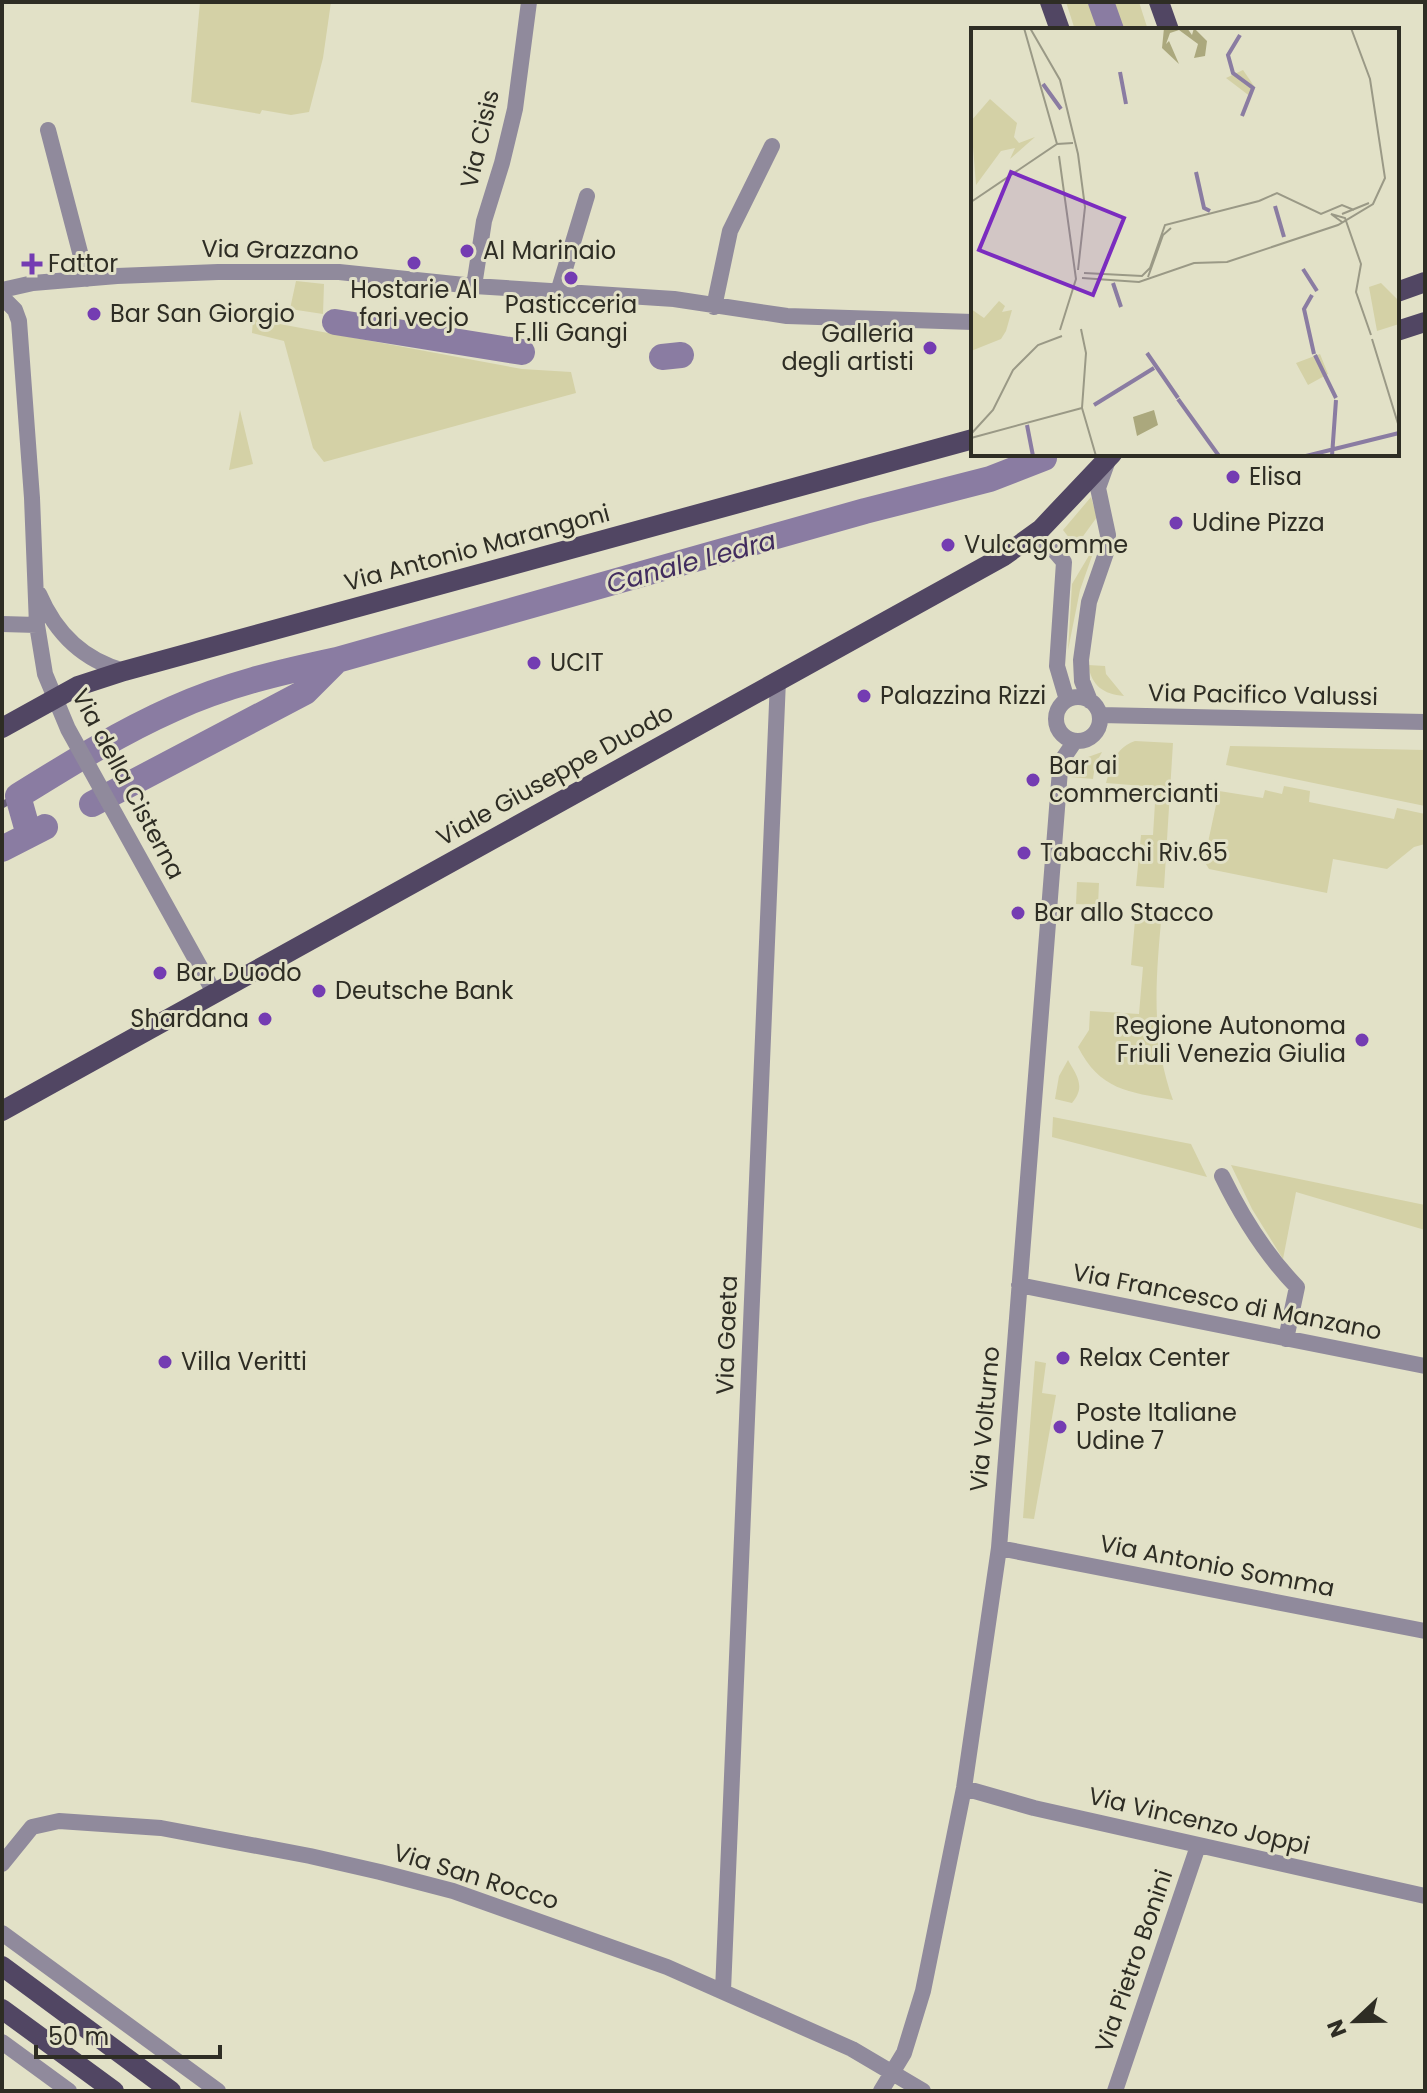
<svg xmlns="http://www.w3.org/2000/svg" width="1427" height="2093" font-family="Poppins,sans-serif">
<style>
.green{fill:#d4d1a6}
.lines{fill:none;stroke-linecap:round;stroke-linejoin:round}
.stream{stroke:#6e647c;stroke-width:7}
.canal{stroke:#8a7ca2;stroke-width:26}
.street{stroke:#908a9c;stroke-width:16}
.primary{stroke:#514663;stroke-width:20}
.poi-dot{fill:#743cb2;stroke:#e2e1c7;stroke-width:3}
.labels{text-anchor:middle;stroke-width:6;stroke-linejoin:round;paint-order:stroke}
.street-label{font-size:24px;fill:#2e2d24;stroke:#e2e1c7}
.poi-label{font-size:24px;fill:#2e2d24;stroke:#e2e1c7;text-anchor:start}
.water-label{font-size:26px;font-style:italic;fill:#422d5f;stroke:#e2e1c7}
.inset-river{fill:none;stroke:#8a7ca2;stroke-width:4}
.inset-road{fill:none;stroke:#9a9986;stroke-width:2}
.view{fill:#7b2cbf;fill-opacity:0.15;stroke:#7b2cbf;stroke-width:4}
.inset-edge{fill:none;stroke:#2e2d24;stroke-width:4}
</style>
<rect width="100%" height="100%" fill="#e2e1c7"/>
<path class="green" d="M200,2H331L323,58L309,112L291,115L262,110L260,114L191,102Z
M1066,2H1139L1148,30H1075Z
M296,281L324,284L323,314L290,309Z
M253,319L522,369L571,372L576,393L324,462L313,448L284,341L252,333Z
M240,410L253,464L229,470Z
M1091,497L1097,517L1073,550L1070,539L1063,530Z
M1097,542L1080,590L1068,650L1072,584Z
M1088,665L1105,666L1106,674L1124,696C1103,694 1092,686 1088,665Z
M1135,741L1173,743L1164,888L1136,886L1141,835H1153L1156,787L1106,783C1111,765 1115,748 1135,741Z
M1230,746L1425,750V806L1226,765Z
M1102,752L1095,765L1093,779L1070,777L1074,762Z
M1284,786L1310,791L1309,802L1394,819L1397,808L1425,814V844L1414,847L1387,869L1333,859L1327,893L1209,869L1204,861L1219,791L1263,798L1265,790L1282,794Z
M1077,882L1099,883L1098,905L1076,904Z
M1136,909L1162,911C1156,977 1150,1037 1173,1100C1128,1092 1100,1090 1078,1047L1089,1030L1090,1011L1139,1014L1143,967L1131,965Z
M1068,1060C1077,1076 1086,1087 1072,1103L1055,1099L1059,1076Z
M1053,1117L1191,1144L1207,1177L1052,1137Z
M1231,1165L1425,1205V1230L1296,1192L1283,1259L1252,1209Z
M1035,1361L1046,1363L1042,1393L1056,1395L1034,1519L1023,1518Z"/>
<g class="lines">
<path class="stream" d="M2,805L18,796"/>
<path class="canal" d="M1101,2L1111,30
M335,322L522,352
M662,357L681,355
M92,804L305,692L337,660L865,511L990,479L1044,458
M29,835L18,796C68,765 119,733 173,709C225,685 281,672 337,660
M2,849L45,827"/>
<path class="street" d="M48,130L87,279
M474,286L484,221L502,163L515,109L529,2
M2,290L33,283L117,276L218,272H339L474,286L674,299L787,316L973,322
M558,292L587,196
M2,297L15,310L19,321L32,498L37,625L45,674L68,729L215,994
M714,307L730,231L772,146
M1022,545L1052,548L1064,562L1057,666L1067,700
M39,594C56,634 83,660 124,671
M2,624L37,625
M1056 719a22 22 0 1 1 44 0a22 22 0 1 1-44 0Z
M1090,701L1082,681L1081,660L1089,602L1106,553L1108,535L1098,488L1107,463
M1100,715L1425,722
M1222,1176C1242,1217 1265,1254 1297,1287L1286,1339
M1019,1285L1425,1366
M999,1548L1425,1631
M964,1788L1034,1808L1425,1896
M2,1864L32,1827L59,1821L161,1828L310,1856L380,1872L453,1891L667,1967L852,2049L923,2091
M2,1933L218,2091
M723,1991L778,680
M2,2042L69,2091
M881,2091L904,2053L923,1991L964,1788L999,1548L1060,770L1062,760L1075,741
M1115,2091L1198,1846"/>
<path class="primary" d="M1050,2L1060,30
M1159,2L1169,30
M1397,292L1425,282
M1397,331L1425,322
M2,728L78,686L124,671L973,439
M2,1111L1004,556L1041,529L1112,454
M2,1966L171,2091
M2,2009L114,2091"/>
</g>
<g class="poi-dot">
<circle cx="467" cy="251" r="8"/>
<circle cx="414" cy="263" r="8"/>
<path d="M28 252h8v8h8v8h-8v8h-8v-8h-8v-8h8z"/>
<circle cx="571" cy="278" r="8"/>
<circle cx="94" cy="314" r="8"/>
<circle cx="930" cy="348" r="8"/>
<circle cx="1233" cy="477" r="8"/>
<circle cx="1176" cy="523" r="8"/>
<circle cx="948" cy="545" r="8"/>
<circle cx="534" cy="663" r="8"/>
<circle cx="864" cy="696" r="8"/>
<circle cx="1033" cy="780" r="8"/>
<circle cx="1024" cy="853" r="8"/>
<circle cx="1018" cy="913" r="8"/>
<circle cx="160" cy="973" r="8"/>
<circle cx="319" cy="991" r="8"/>
<circle cx="265" cy="1019" r="8"/>
<circle cx="1362" cy="1040" r="8"/>
<circle cx="1063" cy="1358" r="8"/>
<circle cx="165" cy="1362" r="8"/>
<circle cx="1060" cy="1427" r="8"/>
</g>
<g class="labels">
<g class="street-label">
<text transform="translate(480 139) rotate(-77)" y="8">Via Cisis</text>
<text transform="translate(280 250) rotate(1)" y="8">Via Grazzano</text>
<text transform="translate(477 548) rotate(-15)" y="8">Via Antonio Marangoni</text>
<text transform="translate(1263 695) rotate(1)" y="8">Via Pacifico Valussi</text>
<text transform="translate(555 775) rotate(-29)" y="8">Viale Giuseppe Duodo</text>
<text transform="translate(128 784) rotate(62)" y="8">Via della Cisterna</text>
<text transform="translate(1227 1302) rotate(11)" y="8">Via Francesco di Manzano</text>
<text transform="translate(727 1335) rotate(-88)" y="8">Via Gaeta</text>
<text transform="translate(985 1419) rotate(-85)" y="8">Via Volturno</text>
<text transform="translate(1217 1566) rotate(11)" y="8">Via Antonio Somma</text>
<text transform="translate(1199 1821) rotate(13)" y="8">Via Vincenzo Joppi</text>
<text transform="translate(476 1877) rotate(17)" y="8">Via San Rocco</text>
<text transform="translate(1134 1961) rotate(-71)" y="8">Via Pietro Bonini</text>
</g>
<g class="poi-label">
<text x="483" y="259">Al Marinaio</text>
<text x="48" y="272">Fattor</text>
<text x="414" y="298" text-anchor="middle">Hostarie Al<tspan x="414" dy="28">fari vecjo</tspan></text>
<text x="571" y="313" text-anchor="middle">Pasticceria<tspan x="571" dy="28">F.lli Gangi</tspan></text>
<text x="110" y="322">Bar San Giorgio</text>
<text x="914" y="342" text-anchor="end">Galleria<tspan x="914" dy="28">degli artisti</tspan></text>
<text x="1249" y="485">Elisa</text>
<text x="1192" y="531">Udine Pizza</text>
<text x="964" y="553">Vulcagomme</text>
<text x="550" y="671">UCIT</text>
<text x="880" y="704">Palazzina Rizzi</text>
<text x="1049" y="774">Bar ai<tspan x="1049" dy="28">commercianti</tspan></text>
<text x="1040" y="861">Tabacchi Riv.65</text>
<text x="1034" y="921">Bar allo Stacco</text>
<text x="176" y="981">Bar Duodo</text>
<text x="335" y="999">Deutsche Bank</text>
<text x="249" y="1027" text-anchor="end">Shardana</text>
<text x="1346" y="1034" text-anchor="end">Regione Autonoma<tspan x="1346" dy="28">Friuli Venezia Giulia</tspan></text>
<text x="1079" y="1366">Relax Center</text>
<text x="181" y="1370">Villa Veritti</text>
<text x="1076" y="1421">Poste Italiane<tspan x="1076" dy="28">Udine 7</tspan></text>
</g>
<g class="water-label">
<text transform="translate(691 562) rotate(-15)" y="9">Canale Ledra</text>
</g>
</g>
<g transform="translate(971 28)">
<rect width="428" height="428" fill="#e2e1c7"/>
<path d="M272,42L283,58L280,69L255,50ZM19,71L46,95L43,109L48,115L64,109L39,131L44,120L30,123L5,157L0,93ZM410,255L427,272L428,296L406,303L398,259ZM28,273L34,278L31,284L41,282L35,303L30,311L0,323V281L13,290ZM349,326L357,346L337,357L325,335Z" fill="#d4d1a6"/>
<path d="M193,0H216L221,7L223,0L236,13L234,28L223,30L227,16L208,2L199,5L195,16L198,13L208,36L191,20ZM183,382L187,397L166,408L162,389Z" fill="#aba87d"/>
<path class="inset-river" d="M269,7L257,27L262,45L282,60L271,88M149,44L155,76M72,56L90,81M225,144L233,180L239,183M304,178L313,209M332,241L346,263M142,255L150,279M341,267L333,281L343,326M176,325L207,370M344,327L365,370M207,371L248,428M123,377L183,340M56,397L62,428M335,428L428,405M361,428L365,372"/>
<path class="inset-road" d="M53,0L86,116M59,0L89,52L107,126L114,179L107,242M88,128L105,251L89,302M288,173L306,165L350,186L371,177L383,182M0,174L86,116L102,115M371,186L398,175M371,194L360,186L374,190L390,236L385,264L400,307M113,245L171,248L179,240L194,197L288,173M177,249L192,207L200,200M111,250L168,254L223,235L256,234L367,197L402,176L414,150L399,51L380,0M110,301L115,325L111,380L125,428M401,311L428,399M0,406L22,382L42,342L67,317L91,308M0,410L111,380"/>
<path class="view" d="M40,144L153,190L122,267L8,222Z"/>
<rect width="428" height="428" class="inset-edge"/>
</g>
<rect width="1427" height="2093" fill="none" stroke="#2e2d24" stroke-width="8"/>
<g transform="translate(1355 2021) rotate(248)" stroke="#e2e1c7" stroke-width="6" paint-order="stroke">
<path d="M0-6L14 30L0 20L-14 30Z" fill="#2e2d24"/>
<text y="-12" font-size="22" font-weight="bold" text-anchor="middle" fill="#2e2d24">N</text>
</g>
<path d="M36 2045v12h184v-12" fill="none" stroke="#2e2d24" stroke-width="4"/>
<text x="48" y="2045" font-size="24" fill="#2e2d24" stroke="#e2e1c7" stroke-width="6" paint-order="stroke">50 m</text>
</svg>
